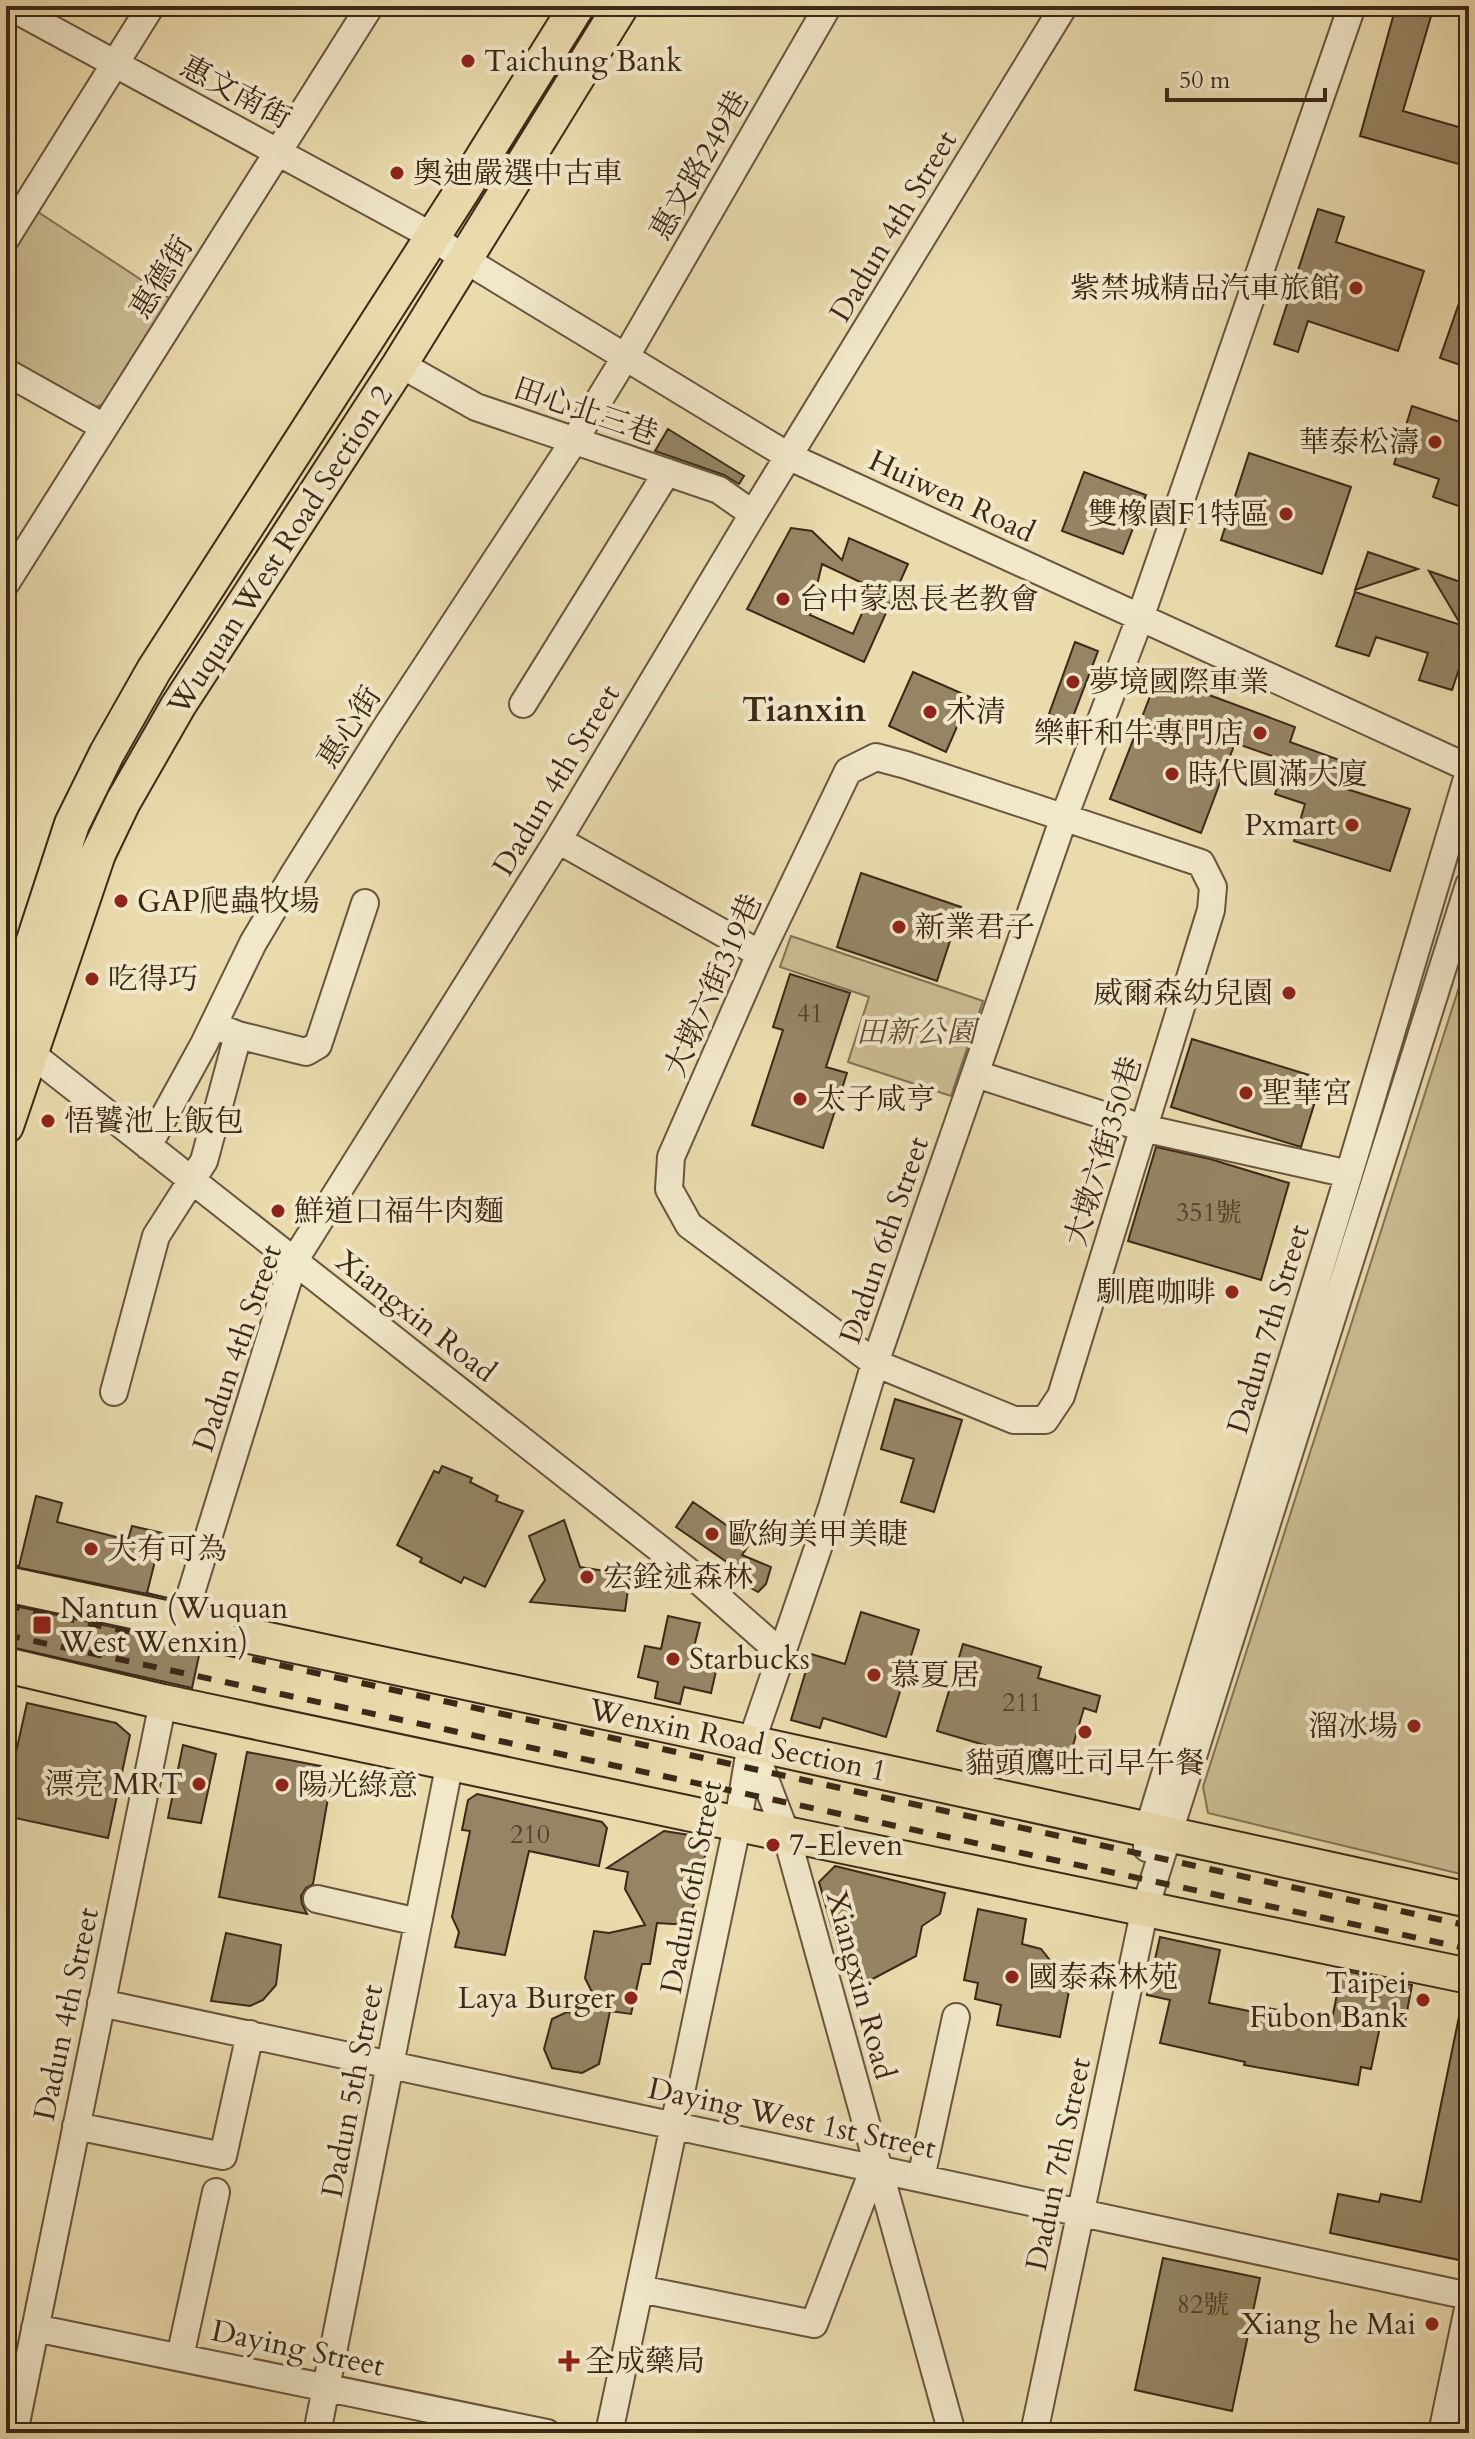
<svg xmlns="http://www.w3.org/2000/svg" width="1475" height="2439" font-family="Cardo,'Noto Serif TC',serif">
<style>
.green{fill:#ccbd94;stroke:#847256;stroke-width:2}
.building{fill:#968565;stroke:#3c2818;stroke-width:2;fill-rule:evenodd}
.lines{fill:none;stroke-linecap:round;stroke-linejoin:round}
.minor-casing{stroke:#68553d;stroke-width:30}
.major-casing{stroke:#3c2818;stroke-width:38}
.minor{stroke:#f1e8ca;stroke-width:26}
.major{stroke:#eadbad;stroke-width:34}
.rail{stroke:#3c2818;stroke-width:6;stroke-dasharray:14 14;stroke-linecap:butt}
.poi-dot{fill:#8f2418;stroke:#f1e8ca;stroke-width:3}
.labels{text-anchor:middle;stroke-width:8;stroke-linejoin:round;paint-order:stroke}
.number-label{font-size:26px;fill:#523f2b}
.poi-label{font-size:30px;fill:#3c2818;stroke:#f1e8ca;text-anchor:start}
.street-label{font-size:30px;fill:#3c2818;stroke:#f1e8ca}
.park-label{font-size:30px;font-style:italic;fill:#604d37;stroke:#f1e8ca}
.quarter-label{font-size:34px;font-weight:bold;fill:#3c2818;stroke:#f1e8ca}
</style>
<rect width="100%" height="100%" fill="#eadbad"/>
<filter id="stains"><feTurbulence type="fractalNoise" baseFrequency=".0025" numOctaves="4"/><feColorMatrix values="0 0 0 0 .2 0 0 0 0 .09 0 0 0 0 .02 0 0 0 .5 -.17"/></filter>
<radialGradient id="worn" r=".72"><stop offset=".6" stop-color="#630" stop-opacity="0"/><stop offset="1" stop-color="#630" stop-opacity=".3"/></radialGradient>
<path class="green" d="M32,208L172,300L107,403L90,409L6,362V250Z
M791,936L983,1001L951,1096L848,1062L869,997L780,967Z
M1469,956V1876L1208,1813L1203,1787Z"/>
<path class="building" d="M1396,6H1407L1432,13L1403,111L1469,130V167L1360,136Z
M1318,209L1344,217L1336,242L1424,271L1398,351L1308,321L1298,352L1274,344Z
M1466,283H1469V368L1440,358Z
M1412,406L1469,425V493L1464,508L1433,497L1439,479L1394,464Z
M668,429L744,476L739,484L724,475L655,451Z
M1249,453L1351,487L1322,574L1221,540Z
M1084,472L1146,495L1123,554L1062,531Z
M791,528L812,531L842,560L849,538L908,564L864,662L747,609ZM822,564L873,588L853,634L810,615Z
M1368,552L1418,569L1355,590Z
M1429,571L1469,585V639L1452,690L1419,680L1428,653L1376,637L1369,656L1336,646L1355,592L1461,625Z
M1075,642L1098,651L1071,722L1049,714Z
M913,672L970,697L946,752L889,726Z
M1158,676L1295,727L1290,742L1345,762L1337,786L1410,809L1390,871L1294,841L1305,804L1275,794L1286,761L1235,743L1201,833L1110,799Z
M861,873L961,907L937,981L837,947Z
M790,974L850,993L826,1067L847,1073L823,1148L752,1125L783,1030L773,1027Z
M1192,1039L1322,1079L1301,1147L1171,1107Z
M1156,1147L1210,1159L1289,1183L1261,1280L1128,1241Z
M895,1399L962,1420L934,1512L901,1502L914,1459L881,1449Z
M442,1466L472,1478L470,1482L498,1496L496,1501L523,1511L485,1587L464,1577L461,1583L420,1562L422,1558L397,1545L434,1471L439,1473Z
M36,1496L62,1503L57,1522L128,1540L132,1526L162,1533L147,1593L172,1599L6,1565L19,1566Z
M693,1502L751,1542L742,1555L771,1567L766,1584L758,1592L751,1588L734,1567L676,1527Z
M564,1520L580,1567L630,1575L625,1611L530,1602L545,1580L529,1536Z
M6,1604L201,1646L192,1688L6,1646Z
M861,1612L919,1630L886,1737L823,1718L820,1728L791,1720L811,1654L845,1664Z
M668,1616L700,1623L692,1655L718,1662L711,1693L684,1687L680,1704L655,1698L658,1682L638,1677L645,1646L661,1649Z
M963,1644L1041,1667L1038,1678L1100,1696L1096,1712L1084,1708L1066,1769L937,1731Z
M27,1703L116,1723L130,1735L108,1838L6,1816V1797Z
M183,1745L216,1754L201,1823L168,1818Z
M247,1752L321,1766L318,1779L331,1781L313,1884L306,1888L301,1896L302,1904L307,1914L219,1897Z
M477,1794L602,1822L607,1828L599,1866L529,1851L505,1955L455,1947L459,1932L452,1917L470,1831L462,1830L468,1800Z
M664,1831L709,1838L689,1925L657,1923L650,1964H642L631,2014L610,2011L599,2064L582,2073L552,2068L544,2049L552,2019L567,2012L586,2016L592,1992L585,1978L594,1931L609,1933L645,1925L625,1889L628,1872L607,1868Z
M835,1866L945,1893L940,1914L922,1926L916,1956L850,1991L819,1882Z
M978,1909L1026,1919L1022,1944L1041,1949L1060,1973V1984L1070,1986L1060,2037L997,2025L1001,2005L975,1999L978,1983L964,1980Z
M226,1933L281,1945L276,1985L263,2000L250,2006L211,2001Z
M1160,1937L1220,1950L1209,2003L1254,2012L1255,2006L1332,2019L1342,1970L1412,1985L1405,2022L1382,2017L1371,2069L1361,2067L1358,2085L1244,2065L1245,2062L1160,2043L1170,2000L1147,1995Z
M1461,2007L1469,2008V2213L1459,2260L1330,2233L1338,2194L1379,2202L1381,2194L1421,2202Z
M1163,2258L1260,2278L1232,2411L1135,2390Z"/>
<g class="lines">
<g class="minor-casing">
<path id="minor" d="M9,6L432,236L464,259L790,457L1469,768
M6,238L151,6
M400,364L476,407L719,490L753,514
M6,372L104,427
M6,583L370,6
M523,704L667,472
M876,757L906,765L1201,863L1213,887L1211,910L1061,1396L1045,1420H1014L875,1363L689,1225L669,1189L671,1157L760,954L848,771Z
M558,840L760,954
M223,1029L238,1035L306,1052L318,1045L365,903
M19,1044L689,1572L782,1654
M976,1074L1143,1128L1349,1174
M148,1146L204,1044L253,943L294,874L385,729L574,441L626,356L828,6
M114,1392L156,1236L204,1161L238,1035
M182,1622L294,1261L558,840L753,514L1064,6
M752,1745L786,1834L952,2433
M1147,1848L1148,1830L1349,1174L1469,772
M317,1899L418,1922
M101,2003L1469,2296
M76,2126L223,2156L250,2034
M921,2178L956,2017
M640,2289L814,2324L874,2168
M35,2328L547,2433
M180,2357L216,2192
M14,2433L163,1702
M317,2433L450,1762
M609,2433L738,1822L751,1743L832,1507L875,1363L1064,817L1140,618L1352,6
M1034,2433L1145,1908L1469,885
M1442,2433L1469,2304"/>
</g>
<g class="major-casing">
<path id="major" d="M6,1026L72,824L107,753L154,670L462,191L577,6
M6,1126L98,854L123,802L178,706L400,364L621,6
M6,1584L751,1743L1469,1900
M6,1665L163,1702L786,1834L1469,1976"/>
</g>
<use href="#minor" class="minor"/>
<use href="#major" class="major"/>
<path class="rail" d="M6,1605L1469,1926
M6,1635L1469,1949"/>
</g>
<g class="poi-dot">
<circle cx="468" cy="61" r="8"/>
<circle cx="397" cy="173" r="8"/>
<circle cx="1356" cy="288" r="8"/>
<circle cx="1435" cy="442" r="8"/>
<circle cx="1286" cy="514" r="8"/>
<circle cx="783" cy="599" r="8"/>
<circle cx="1073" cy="682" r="8"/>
<circle cx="930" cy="712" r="8"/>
<circle cx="1260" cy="733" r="8"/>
<circle cx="1172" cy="774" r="8"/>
<circle cx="1352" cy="825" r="8"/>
<circle cx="121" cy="901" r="8"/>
<circle cx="899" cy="927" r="8"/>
<circle cx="92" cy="979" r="8"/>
<circle cx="1289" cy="993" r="8"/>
<circle cx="1246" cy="1093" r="8"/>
<circle cx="800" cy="1099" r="8"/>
<circle cx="48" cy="1121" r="8"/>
<circle cx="278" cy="1211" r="8"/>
<circle cx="1232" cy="1292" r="8"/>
<circle cx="712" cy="1534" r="8"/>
<circle cx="91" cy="1549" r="8"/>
<circle cx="587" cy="1577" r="8"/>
<rect x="32" y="1615" width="20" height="20" rx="4"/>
<circle cx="673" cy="1659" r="8"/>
<circle cx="874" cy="1675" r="8"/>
<circle cx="1414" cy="1726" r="8"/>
<circle cx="1085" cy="1732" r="8"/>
<circle cx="199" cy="1784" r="8"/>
<circle cx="282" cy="1785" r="8"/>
<circle cx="773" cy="1845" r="8"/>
<circle cx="1012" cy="1977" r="8"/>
<circle cx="631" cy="1998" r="8"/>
<circle cx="1423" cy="2000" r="8"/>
<circle cx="1432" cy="2324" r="8"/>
<path d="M565 2349h8v8h8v8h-8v8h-8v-8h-8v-8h8z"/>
</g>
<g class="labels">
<g class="number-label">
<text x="810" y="1022">41</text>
<text x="1209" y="1221">351號</text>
<text x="1022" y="1711">211</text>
<text x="530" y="1843">210</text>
<text x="1203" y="2313">82號</text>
</g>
<g class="poi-label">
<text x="484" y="71">Taichung Bank</text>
<text x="413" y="183">奧迪嚴選中古車</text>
<text x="1340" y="298" text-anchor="end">紫禁城精品汽車旅館</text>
<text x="1419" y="452" text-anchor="end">華泰松濤</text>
<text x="1270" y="524" text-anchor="end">雙橡園F1特區</text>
<text x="799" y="609">台中蒙恩長老教會</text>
<text x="1089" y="692">夢境國際車業</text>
<text x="946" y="722">木清</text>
<text x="1244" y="743" text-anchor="end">樂軒和牛專門店</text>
<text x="1188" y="784">時代圓滿大廈</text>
<text x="1336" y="835" text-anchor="end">Pxmart</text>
<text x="137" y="911">GAP爬蟲牧場</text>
<text x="915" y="937">新業君子</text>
<text x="108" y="989">吃得巧</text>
<text x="1273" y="1003" text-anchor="end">威爾森幼兒園</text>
<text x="1262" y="1103">聖華宮</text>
<text x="816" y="1109">太子咸亨</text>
<text x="64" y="1131">悟饕池上飯包</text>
<text x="294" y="1221">鮮道口福牛肉麵</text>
<text x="1216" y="1302" text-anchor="end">馴鹿咖啡</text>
<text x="728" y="1544">歐絢美甲美睫</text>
<text x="107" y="1559">大有可為</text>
<text x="603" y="1587">宏銓述森林</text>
<text x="60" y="1618">Nantun (Wuquan<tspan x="60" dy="34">West Wenxin)</tspan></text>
<text x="689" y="1669">Starbucks</text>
<text x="890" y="1685">慕夏居</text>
<text x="1398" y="1736" text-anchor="end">溜冰場</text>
<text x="1085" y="1773" text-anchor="middle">貓頭鷹吐司早午餐</text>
<text x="183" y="1794" text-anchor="end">漂亮 MRT</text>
<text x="298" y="1795">陽光綠意</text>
<text x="789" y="1855">7-Eleven</text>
<text x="1028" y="1987">國泰森林苑</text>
<text x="1407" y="1993" text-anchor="end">Taipei<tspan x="1407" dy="34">Fubon Bank</tspan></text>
<text x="615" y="2008" text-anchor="end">Laya Burger</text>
<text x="1416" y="2334" text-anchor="end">Xiang he Mai</text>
<text x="585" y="2371">全成藥局</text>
</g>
<g class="street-label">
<text transform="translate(236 92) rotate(28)" y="10">惠文南街</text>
<text transform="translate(699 165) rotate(-60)" y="10">惠文路249巷</text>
<text transform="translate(893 226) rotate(-59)" y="10">Dadun 4th Street</text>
<text transform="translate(161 277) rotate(-58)" y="10">惠德街</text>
<text transform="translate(586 411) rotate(19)" y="10">田心北三巷</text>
<text transform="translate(952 496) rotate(25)" y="10">Huiwen Road</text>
<text transform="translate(280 550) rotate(-57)" y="10">Wuquan West Road Section 2</text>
<text transform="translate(349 727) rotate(-57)" y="10">惠心街</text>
<text transform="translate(556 780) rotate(-59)" y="10">Dadun 4th Street</text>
<text transform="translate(713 985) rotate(-66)" y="10">大墩六街319巷</text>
<text transform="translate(1103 1151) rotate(-73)" y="10">大墩六街350巷</text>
<text transform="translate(884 1240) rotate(-71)" y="10">Dadun 6th Street</text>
<text transform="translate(416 1316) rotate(38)" y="10">Xiangxin Road</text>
<text transform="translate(1268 1329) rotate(-73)" y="10">Dadun 7th Street</text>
<text transform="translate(237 1348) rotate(-71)" y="10">Dadun 4th Street</text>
<text transform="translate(738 1740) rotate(12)" y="10">Wenxin Road Section 1</text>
<text transform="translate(691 1887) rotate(-79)" y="10">Dadun 6th Street</text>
<text transform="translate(861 1985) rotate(75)" y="10">Xiangxin Road</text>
<text transform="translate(66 2014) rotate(-78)" y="10">Dadun 4th Street</text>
<text transform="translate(352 2091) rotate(-79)" y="10">Dadun 5th Street</text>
<text transform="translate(792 2118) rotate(12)" y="10">Daying West 1st Street</text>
<text transform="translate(1058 2164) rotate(-78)" y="10">Dadun 7th Street</text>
<text transform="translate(298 2348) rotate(12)" y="10">Daying Street</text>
</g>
<g class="park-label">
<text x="916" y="1042">田新公園</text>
</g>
<g class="quarter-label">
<text x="804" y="721">Tianxin</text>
</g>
</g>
<rect width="1475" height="2439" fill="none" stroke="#eadbad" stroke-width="32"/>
<rect x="8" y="8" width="1459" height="2423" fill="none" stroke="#3c2818" stroke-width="4"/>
<rect x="16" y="16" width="1443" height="2407" fill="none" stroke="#3c2818" stroke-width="2"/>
<path d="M1167 88v12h158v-12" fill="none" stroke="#3c2818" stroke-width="4"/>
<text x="1179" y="88" font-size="24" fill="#3c2818" stroke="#f1e8ca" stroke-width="6" paint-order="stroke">50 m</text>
<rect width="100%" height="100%" filter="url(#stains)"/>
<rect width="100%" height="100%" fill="url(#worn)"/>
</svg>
